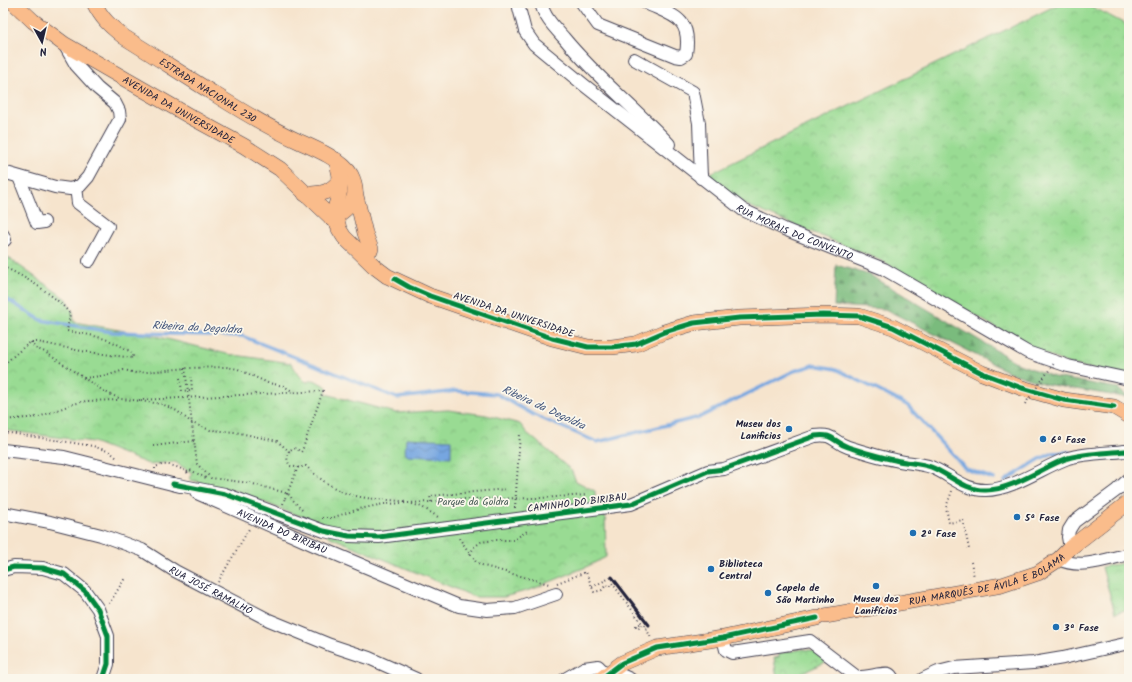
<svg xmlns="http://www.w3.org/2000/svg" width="1132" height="682" font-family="Kalam,sans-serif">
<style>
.forest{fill:url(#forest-firs);stroke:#4e6e5c}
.park{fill:url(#park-crowns);stroke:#5e7e67}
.water{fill:url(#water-waves);stroke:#4c648e}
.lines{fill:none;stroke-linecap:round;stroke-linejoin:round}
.stream{stroke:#76a6e0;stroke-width:3.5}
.minor-casing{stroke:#423f51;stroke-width:14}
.major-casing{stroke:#423f51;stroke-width:16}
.path{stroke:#423f51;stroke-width:2;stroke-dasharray:1 3;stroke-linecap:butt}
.minor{stroke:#fff;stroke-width:12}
.major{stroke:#fabc8b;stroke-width:15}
.rail{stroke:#22223b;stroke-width:3}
.path-bridge{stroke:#423f51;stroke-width:2;stroke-dasharray:1 3;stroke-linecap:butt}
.cycleway-casing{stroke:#fbf7ec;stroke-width:8}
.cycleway{stroke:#00873e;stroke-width:5}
.poi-dot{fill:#1f6fb2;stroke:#fbf7ec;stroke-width:1.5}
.labels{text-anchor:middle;stroke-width:3.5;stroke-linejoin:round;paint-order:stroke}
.street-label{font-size:10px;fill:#22223b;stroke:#fbf7ec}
.poi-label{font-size:10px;font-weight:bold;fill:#22223b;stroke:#fbf7ec;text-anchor:start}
.park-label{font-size:10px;fill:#465a55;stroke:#fbf7ec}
.water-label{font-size:11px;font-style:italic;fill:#44577d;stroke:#fbf7ec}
</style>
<defs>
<pattern id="forest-firs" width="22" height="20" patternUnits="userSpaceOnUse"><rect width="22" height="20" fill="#7abb7d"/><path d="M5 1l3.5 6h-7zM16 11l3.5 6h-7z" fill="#649868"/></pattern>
<pattern id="park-crowns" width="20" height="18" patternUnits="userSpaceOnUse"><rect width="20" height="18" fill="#99db93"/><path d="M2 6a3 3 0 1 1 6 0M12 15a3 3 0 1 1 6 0" fill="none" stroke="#84bc80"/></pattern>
<pattern id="water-waves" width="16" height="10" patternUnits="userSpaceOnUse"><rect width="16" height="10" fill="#76a6e0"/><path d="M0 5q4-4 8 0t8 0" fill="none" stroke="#6087b7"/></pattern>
</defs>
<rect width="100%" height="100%" fill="#fbf7ec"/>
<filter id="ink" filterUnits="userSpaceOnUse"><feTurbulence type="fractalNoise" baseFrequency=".025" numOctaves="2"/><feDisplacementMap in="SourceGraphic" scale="8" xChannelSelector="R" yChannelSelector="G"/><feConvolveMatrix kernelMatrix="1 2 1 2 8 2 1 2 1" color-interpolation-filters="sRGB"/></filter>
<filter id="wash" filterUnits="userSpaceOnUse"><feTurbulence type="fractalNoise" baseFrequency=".012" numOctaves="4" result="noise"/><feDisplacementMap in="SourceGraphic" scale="16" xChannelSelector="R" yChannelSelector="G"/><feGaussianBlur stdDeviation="0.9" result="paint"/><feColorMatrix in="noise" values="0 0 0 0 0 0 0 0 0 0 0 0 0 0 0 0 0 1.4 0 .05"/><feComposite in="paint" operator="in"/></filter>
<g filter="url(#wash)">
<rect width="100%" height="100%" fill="#f6e4cd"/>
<path class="forest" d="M836,265L870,275L1019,364L1054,377L1117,388L1129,398L1045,384L1009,372L885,309L834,306Z"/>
<path class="park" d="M1061,3H1085L1129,26V377L1066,363L1029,347L882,261L744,204L707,175Z
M3,254L66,299L73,312L74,322L159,337L227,354L291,363L299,375L306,382L314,380L327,387L326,394L396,413L448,410L486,415L520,424L527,433L571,470L576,481L595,491V500L605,510L606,557L586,567L533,589L504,597H475L328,536L326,524L288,512L234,490L190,480L192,473L175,462L161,463L151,465L93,442L3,430Z
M1129,562V609L1115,613L1102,567Z
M804,649L815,651L828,661L800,674L777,678L774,658L779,657V653Z"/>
<path class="water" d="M406,438L451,440V457L405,455Z"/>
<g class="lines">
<path class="stream" d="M3,297L41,320L112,332L242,336L397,398L456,391L497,394L534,415L597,442L700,417L794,371L814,365L836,369L907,405L966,469L994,479
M1005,481L1040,459L1053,453L1070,452"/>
</g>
</g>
<g filter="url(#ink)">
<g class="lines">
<g class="minor-casing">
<g id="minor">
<path id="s1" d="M520,3L519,8L525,31L534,44L584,85L743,210L784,229L884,269L1027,352L1068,366L1129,379"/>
<path d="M541,3C544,17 554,27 564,38C596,77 635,108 669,144"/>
<path d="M582,3L598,25L675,56L681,57L686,54C692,17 673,16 646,3"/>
<path d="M634,59L693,92L699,123L701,178"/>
<path d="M3,172L55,187L70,189L80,186L88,177L120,119L119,111L115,103L97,88L76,65L64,44"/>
<path d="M19,177L37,223L44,222"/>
<path d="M76,187L78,203L108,226L89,261"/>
<path d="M3,235L5,240"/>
<path d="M3,450L64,457L180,486"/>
<path d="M173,484L225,494L324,531L349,536L379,537L631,504L708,471L724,469L815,436C834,433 833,442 848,447C864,452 879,457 895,460C906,463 920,463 931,467C949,474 965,491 986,490C1012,490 1043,467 1068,458C1085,453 1107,453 1125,451L1129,452"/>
<path id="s2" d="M197,493L314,545L459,606L487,610L515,608L556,594"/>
<path id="s3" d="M3,513L50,522L101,535L142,550L175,571L269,620L330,645L369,658L416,679"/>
<path d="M1070,548L1068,537L1069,530L1074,522L1117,490L1129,479"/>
<path d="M1059,559C1080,570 1107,559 1129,554"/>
<path d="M3,570L14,567L43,568L64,574L85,591L98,609L108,636V664L103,679"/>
<path d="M723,638L726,650L732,653L810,641L857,677C864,678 885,672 889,674C891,675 892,677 893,679"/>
<path d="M616,667L621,675L630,679"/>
<path d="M565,679L584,668L598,666L607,675"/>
<path d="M923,679L938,672L954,668L1033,663L1063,658L1129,643"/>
</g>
</g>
<g class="major-casing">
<g id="major">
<path id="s4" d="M14,3L33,21L64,44L191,117L244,146L280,169L338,224L339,229L344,237L375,267L387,276L430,296L552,338L588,347H612L636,344L664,332L694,323L739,318L823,315L859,316L893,327L982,373L1022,388L1064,400L1114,407L1129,416"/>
<path id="s5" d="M94,3C102,19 110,26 124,37C155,56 185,76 216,95C243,112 269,128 298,141C314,148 343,160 351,175C362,197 350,208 332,219"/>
<path d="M355,192L365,233L371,249"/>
<path d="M305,194C323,194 330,193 341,179"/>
<path d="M332,219C339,192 345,189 336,160"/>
<path id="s6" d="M825,616L1002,585L1038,573L1059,559L1070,548L1129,502"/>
<path d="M601,679L622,663L657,648L723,638L817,618"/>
</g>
</g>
<path class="path" d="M3,267C23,275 58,297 70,314L67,331C92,335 112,338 133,354V358L81,351L38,342H31L24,347L3,365
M31,342L35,348L45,352L105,392L121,399L132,400
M185,368L197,464L211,478L249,483L283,492L290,495L292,499L302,510
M84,378L109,375L124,370L136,373L188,368L226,367L238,369L268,383L284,386L292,391
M180,378L182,391L192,390L191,377
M133,400L162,404L177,411L192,423L210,430L235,432L277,441L289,451C286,456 287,461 290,466L301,468L303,466H306C320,480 337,492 356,496C372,500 389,499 406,502
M139,400L323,391L302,451L301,452L297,449L293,448L289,451
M3,420L39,417L73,404L86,401L119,400
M3,432L93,446L110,452L117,458
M153,446L194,441
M155,469V467C167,462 176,466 187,472L188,476
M187,472L190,470L206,478
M952,491L946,507L949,523L963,520L969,549
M287,494L298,467
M431,502L430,496L507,489
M283,504L285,498
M412,504L422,507L438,517
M515,508L520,434
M322,518H331L359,509L384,504L431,502L462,499L540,498L587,495
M459,538L476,562L484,566L549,584
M470,554L474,547L481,542L495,540H513L529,530
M971,562L974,577
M218,582L249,529
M557,583L586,572L594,592L602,590L606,585L609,587L612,583L641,622L642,623L636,626L638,628L644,624L651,638
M592,587L612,577
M109,604L125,578
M646,628L649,625"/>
<use href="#minor" class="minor"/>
<use href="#major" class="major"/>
<path class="rail" d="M612,577L649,625"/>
<path class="path-bridge" d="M1025,404L1055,362
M285,498L288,491"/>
<g class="cycleway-casing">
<path id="cycleway" d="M395,279L409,287L430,296L552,338L588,347H612L636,344L664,332L694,323L739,318L823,315L859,316L893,327L982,373L1022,388L1064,400L1114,407
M173,484L225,494L324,531L349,536L379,537L631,504L708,471L724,469L815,436C834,433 833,442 848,447C864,452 879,457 895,460C906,463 920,463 931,467C949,474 965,491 986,490C1012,490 1043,467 1068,458C1085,453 1107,453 1125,451L1129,452
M3,570L14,567L43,568L64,574L85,591L98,609L108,636V664L103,679
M601,679L622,663L657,648L723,638L817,618"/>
</g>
<use href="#cycleway" class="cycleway"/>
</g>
</g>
<g class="poi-dot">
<circle cx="789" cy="429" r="4"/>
<circle cx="1043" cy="439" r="4"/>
<circle cx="1017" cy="517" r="4"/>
<circle cx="913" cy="533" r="4"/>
<circle cx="711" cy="569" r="4"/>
<circle cx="876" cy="586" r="4"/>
<circle cx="768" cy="593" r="4"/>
<circle cx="1056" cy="627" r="4"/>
</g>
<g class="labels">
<g class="street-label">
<text dy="4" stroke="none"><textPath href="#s5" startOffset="145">ESTRADA NACIONAL 230</textPath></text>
<text dy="4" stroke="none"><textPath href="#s4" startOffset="197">AVENIDA DA UNIVERSIDADE</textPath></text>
<text dy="4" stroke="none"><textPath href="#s1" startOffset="368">RUA MORAIS DO CONVENTO</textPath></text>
<text transform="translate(514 314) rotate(18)" y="4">AVENIDA DA UNIVERSIDADE</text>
<text transform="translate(577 502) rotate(-7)" y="4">CAMINHO DO BIRIBAU</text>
<text dy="4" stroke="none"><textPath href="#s2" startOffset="93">AVENIDA DO BIRIBAU</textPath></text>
<text dy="4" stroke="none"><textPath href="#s6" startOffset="167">RUA MARQUÊS DE ÁVILA E BOLAMA</textPath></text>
<text dy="4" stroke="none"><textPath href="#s3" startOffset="224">RUA JOSÉ RAMALHO</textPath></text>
</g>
<g class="poi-label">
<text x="781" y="427" text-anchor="end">Museu dos<tspan x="781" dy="12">Lanificios</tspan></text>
<text x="1051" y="443">6ª Fase</text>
<text x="1025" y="521">5ª Fase</text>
<text x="921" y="537">2ª Fase</text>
<text x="719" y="567">Biblioteca<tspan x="719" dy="12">Central</tspan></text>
<text x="776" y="591">Capela de<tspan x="776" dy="12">São Martinho</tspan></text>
<text x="876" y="602" text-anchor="middle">Museu dos<tspan x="876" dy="12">Lanifícios</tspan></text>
<text x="1064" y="631">3ª Fase</text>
</g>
<g class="park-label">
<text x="473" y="505">Parque da Goldra</text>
</g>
<g class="water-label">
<text transform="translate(197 327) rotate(3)" y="4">Ribeira da Degoldra</text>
<text transform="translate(544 407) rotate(25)" y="4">Ribeira da Degoldra</text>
</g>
</g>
<rect width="1132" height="682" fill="none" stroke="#fbf7ec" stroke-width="16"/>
<g transform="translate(42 42) rotate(172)" stroke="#fbf7ec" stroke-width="3" paint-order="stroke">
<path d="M0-3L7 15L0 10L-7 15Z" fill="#22223b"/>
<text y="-6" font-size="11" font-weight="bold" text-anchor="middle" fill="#22223b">N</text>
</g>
</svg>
